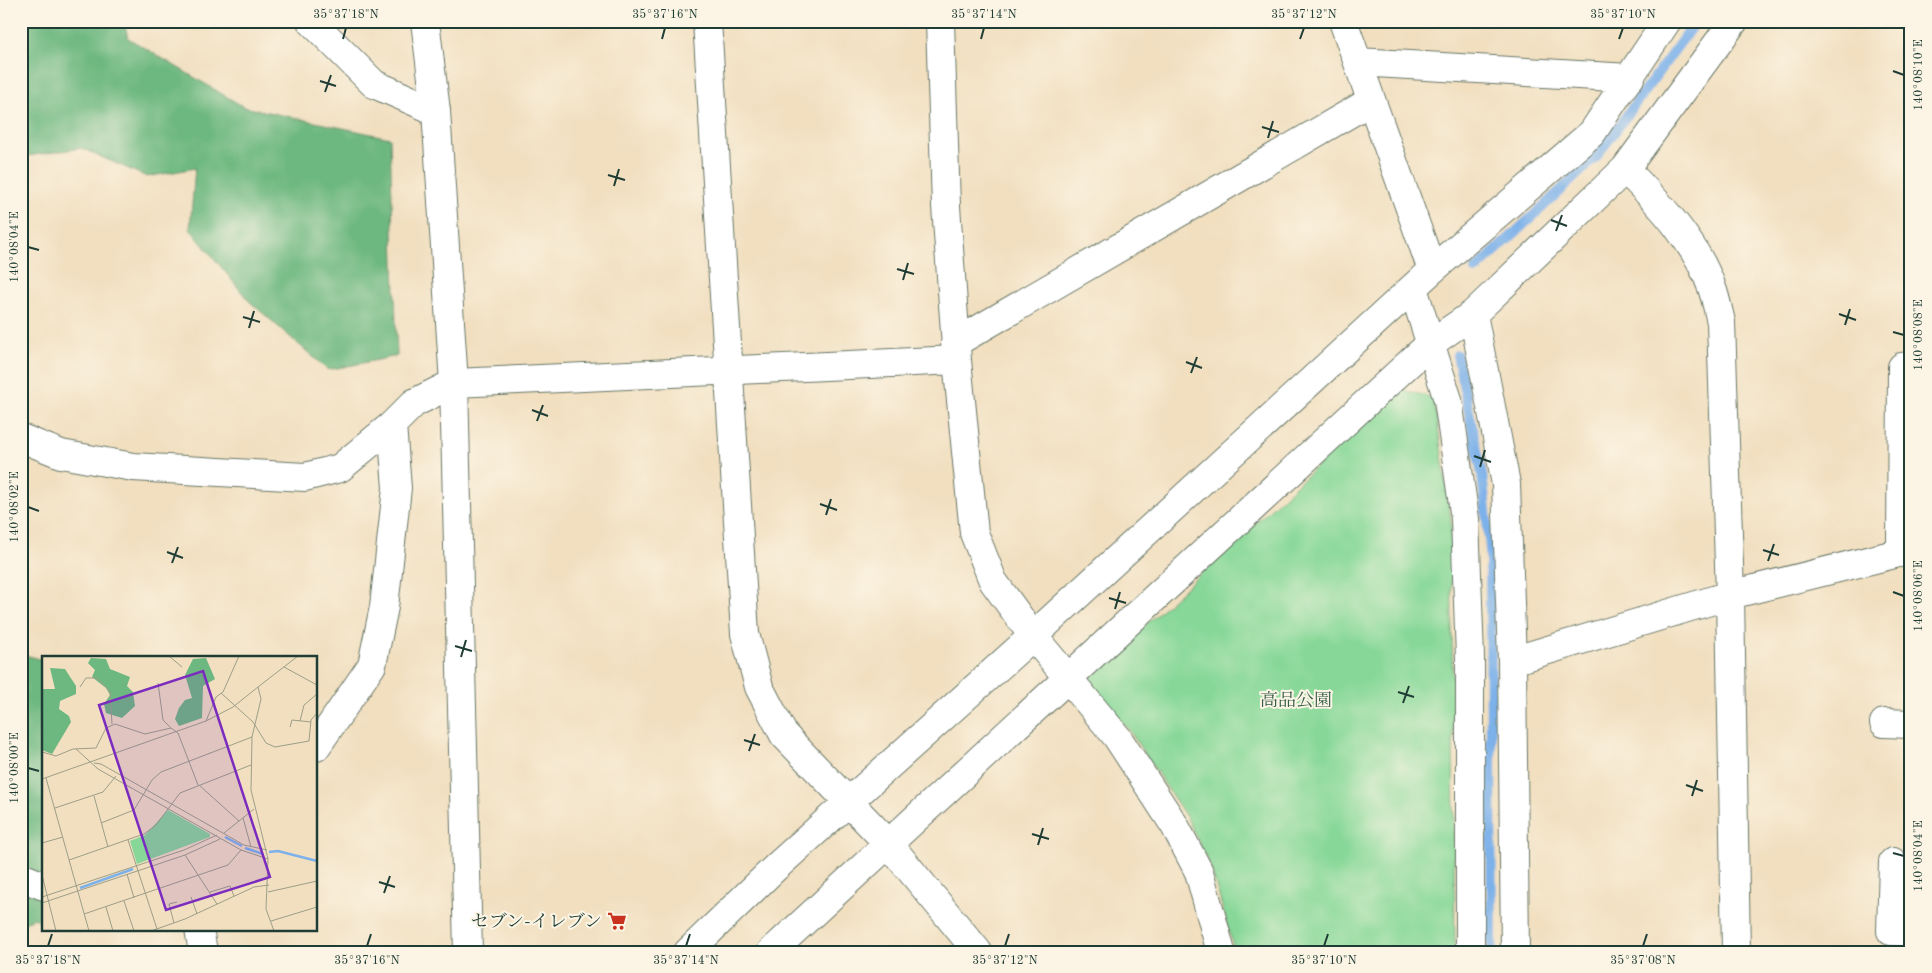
<svg xmlns="http://www.w3.org/2000/svg" width="1932" height="973" font-family="'Old Standard TT','Noto Serif JP',serif">
<style>
.green{fill:#87d898;stroke:#538a66}
.forest{fill:#6db880;stroke:#467a5a}
.lines{fill:none;stroke-linecap:round;stroke-linejoin:round}
.stream{stroke:#7cb1ea;stroke-width:10}
.minor-casing{stroke:#687665;stroke-width:30}
.tertiary-casing{stroke:#687665;stroke-width:30}
.minor{stroke:#fff;stroke-width:28}
.tertiary{stroke:#fff;stroke-width:28}
.ticks{fill:none;stroke:#1f3d34;stroke-width:2}
.labels{text-anchor:middle;stroke-width:4;stroke-linejoin:round;paint-order:stroke}
.park-label{font-size:18px;fill:#345c48;stroke:#fcf5e5}
.poi-label{font-size:18px;fill:#1f3d34;stroke:#fcf5e5;text-anchor:end}
.inset-river{fill:none;stroke:#7cb1ea;stroke-width:2.5}
.inset-road{fill:none;stroke:#9d9e88;stroke-width:1}
.view{fill:#7b2cbf;fill-opacity:0.15;stroke:#7b2cbf;stroke-width:2.5}
.inset-edge{fill:none;stroke:#1f3d34;stroke-width:2.5}
.neatline{fill:none;stroke:#1f3d34;stroke-width:2}
.ticks-label{font-size:12px;text-anchor:middle;fill:#1f3d34}
</style>
<rect width="100%" height="100%" fill="#fcf5e5"/>
<filter id="ink" filterUnits="userSpaceOnUse"><feTurbulence type="fractalNoise" baseFrequency=".02" numOctaves="2"/><feDisplacementMap in="SourceGraphic" scale="10" xChannelSelector="R" yChannelSelector="G"/><feConvolveMatrix kernelMatrix="1 2 1 2 8 2 1 2 1" color-interpolation-filters="sRGB"/></filter>
<filter id="wash" filterUnits="userSpaceOnUse"><feTurbulence type="fractalNoise" baseFrequency=".0096" numOctaves="4" result="noise"/><feDisplacementMap in="SourceGraphic" scale="20" xChannelSelector="R" yChannelSelector="G"/><feGaussianBlur stdDeviation="1.12" result="paint"/><feColorMatrix in="noise" values="0 0 0 0 0 0 0 0 0 0 0 0 0 0 0 0 0 1.4 0 .05"/><feComposite in="paint" operator="in"/></filter>
<g filter="url(#wash)">
<rect width="100%" height="100%" fill="#f1dfc0"/>
<path class="green" d="M1400,389L1434,398L1451,520L1455,952H1235L1211,868L1187,818L1129,730L1086,680Z"/>
<path class="forest" d="M21,21H124L128,38L244,107L390,138L397,356L328,370L249,301L190,229L195,168L147,177L81,148L21,157Z
M21,654L44,660V922L34,918L21,924Z"/>
<g class="lines">
<path class="stream" d="M1475,270L1596,157L1696,21
M1457,355L1482,474L1490,548L1492,952"/>
</g>
</g>
<g filter="url(#ink)">
<g class="lines">
<g class="minor-casing">
<path id="minor" d="M311,21L374,84L436,111
M707,21L745,634L759,687L784,735L888,843L978,952
M940,21L946,206L957,360L974,533L993,581L1033,636L1117,737L1175,826L1199,872L1221,952
M1343,21L1432,270
M1358,62L1630,78
M1625,169C1659,203 1696,242 1712,288C1716,299 1718,310 1721,322L1730,595L1736,952
M1413,288L1448,400L1465,519L1470,658V952
M1473,314L1506,484L1512,661L1515,952
M955,343L1371,101
M21,438L61,454L133,467L305,477L340,468L392,425
M1901,553L1902,367L1911,366
M1512,661L1730,595L1911,550
M1884,723L1911,724
M316,747L372,665L384,607L397,488L392,425L414,403L454,383L957,360
M1893,862L1891,931L1911,932
M21,877L44,886
M199,929L203,952
M688,952L776,867L1033,636L1432,270L1592,133L1667,21
M771,952L1430,344L1473,314L1625,169L1734,21"/>
</g>
<g class="tertiary-casing">
<path id="tertiary" d="M425,21L436,111L454,383L468,952"/>
</g>
<use href="#minor" class="minor"/>
<use href="#tertiary" class="tertiary"/>
</g>
</g>
<path class="ticks" d="M343,39L346,28M662,39L665,28M981,39L984,28M1300,39L1304,28M1619,39L1623,28M1893,71L1904,75M320,81L336,86M325,92L331,75M1262,127L1279,132M1268,138L1273,121M608,175L625,180M614,186L619,169M1551,220L1567,226M1556,231L1562,215M28,247L39,250M897,269L914,274M903,280L908,263M1839,314L1856,320M243,317L260,322M1845,325L1850,309M249,328L254,311M1893,332L1904,335M1186,362L1202,368M1191,373L1197,357M532,410L548,416M537,421L543,405M1474,456L1491,462M1480,467L1485,450M820,504L837,510M28,507L39,511M826,515L831,499M1763,550L1779,555M167,552L183,558M1768,561L1774,544M172,563L178,547M1893,592L1904,596M1109,598L1126,603M1115,609L1120,592M455,646L472,651M461,657L466,640M1398,692L1414,697M1403,703L1409,686M744,740L760,745M749,751L755,734M28,768L39,771M1686,785L1703,791M1692,796L1697,780M1032,834L1049,839M1038,845L1043,828M1893,853L1904,856M379,882L395,887M384,893L390,876M48,946L52,934M367,946L371,934M686,946L690,934M1005,946L1009,934M1324,946L1328,934M1643,946L1647,934"/>
<defs>
<g id="supermarket-bare" transform="scale(1.5)"><path d="M-6-5.5h2.5l.6 2H6L4.5 2H-2.5L-4.4-4H-6ZM-1.5 3.2a1.3 1.3 0 1 0 .1 0ZM3 3.2a1.3 1.3 0 1 0 .1 0Z" fill="#c8321e" stroke="#fcf5e5" stroke-width="2.5" paint-order="stroke"/></g>
</defs>
<g fill-rule="evenodd">
<use href="#supermarket-bare" x="617" y="921"/>
</g>
<g class="labels">
<g class="park-label">
<text x="1296" y="706">高品公園</text>
</g>
<g class="poi-label">
<text x="602" y="927">セブン-イレブン</text>
</g>
</g>
<g transform="translate(42 656)">
<rect width="275" height="275" fill="#f1dfc0"/>
<path d="M126,154L168,178V181L95,208L88,185L103,179Z" fill="#87d898"/>
<path d="M49,2L64,3L68,13L88,21L85,30L91,36L93,50L80,62L64,57L62,48L68,39L64,32L50,21L53,14L46,7ZM164,2L173,23L161,30L160,62L137,70L133,63L137,52L143,44L150,42L143,19L151,3ZM8,12L23,13L34,30V38L18,45L17,53L27,60L29,66L10,98L0,94V33H13Z" fill="#6db880"/>
<path class="inset-river" d="M183,181L200,190M203,192L221,198M227,196L236,195L275,205M38,232L91,213"/>
<path class="inset-road" d="M127,0L140,11M242,11L275,29M116,27L121,64L129,72M38,31L44,22H55L68,35L70,68M179,37L211,66L224,87L233,91L267,85L269,64L275,57M164,65L174,41L181,36L197,0M258,65L262,49L275,38M248,71L250,64L269,66M34,93L56,113L199,194L226,203M0,96L14,100L31,93L54,92L64,72L73,68L103,78L129,72L136,77L156,129M52,107L59,108L202,189L225,194M4,122L47,275M0,123L164,65L191,51L216,31M157,129L197,165M52,140L66,191M13,152L61,136L74,120M201,162L209,191M59,167L92,154L110,124L119,116L210,81M182,177L212,153M86,184L115,273M0,187L21,181M143,199L175,248M27,204L102,178L114,169L138,137L209,109M85,218L92,242M0,219L14,275M168,236L188,230L192,240M226,236L275,225M0,241L142,194L175,179M149,241L155,258M82,245L92,275M0,247L143,199L178,183M64,251L71,275M42,258L186,209L199,194M229,265L275,251M132,267L127,248L135,246M109,275L143,263L212,231L227,229M232,275L224,253L226,203L209,134L210,81L219,43L216,31L256,0"/>
<path class="view" d="M161,15L228,221L124,254L57,49Z"/>
<rect width="275" height="275" class="inset-edge"/>
</g>
<rect width="1932" height="973" fill="none" stroke="#fcf5e5" stroke-width="55"/>
<rect x="28" y="28" width="1876" height="918" class="neatline"/>
<g class="ticks-label">
<text x="346" y="18">35°37'18"N</text>
<text x="665" y="18">35°37'16"N</text>
<text x="984" y="18">35°37'14"N</text>
<text x="1304" y="18">35°37'12"N</text>
<text x="1623" y="18">35°37'10"N</text>
<text transform="translate(1918 75) rotate(-90)" y="4">140°08'10"E</text>
<text transform="translate(14 247) rotate(-90)" y="4">140°08'04"E</text>
<text transform="translate(1918 335) rotate(-90)" y="4">140°08'08"E</text>
<text transform="translate(14 507) rotate(-90)" y="4">140°08'02"E</text>
<text transform="translate(1918 596) rotate(-90)" y="4">140°08'06"E</text>
<text transform="translate(14 768) rotate(-90)" y="4">140°08'00"E</text>
<text transform="translate(1918 856) rotate(-90)" y="4">140°08'04"E</text>
<text x="48" y="964">35°37'18"N</text>
<text x="367" y="964">35°37'16"N</text>
<text x="686" y="964">35°37'14"N</text>
<text x="1005" y="964">35°37'12"N</text>
<text x="1324" y="964">35°37'10"N</text>
<text x="1643" y="964">35°37'08"N</text>
</g>
</svg>
